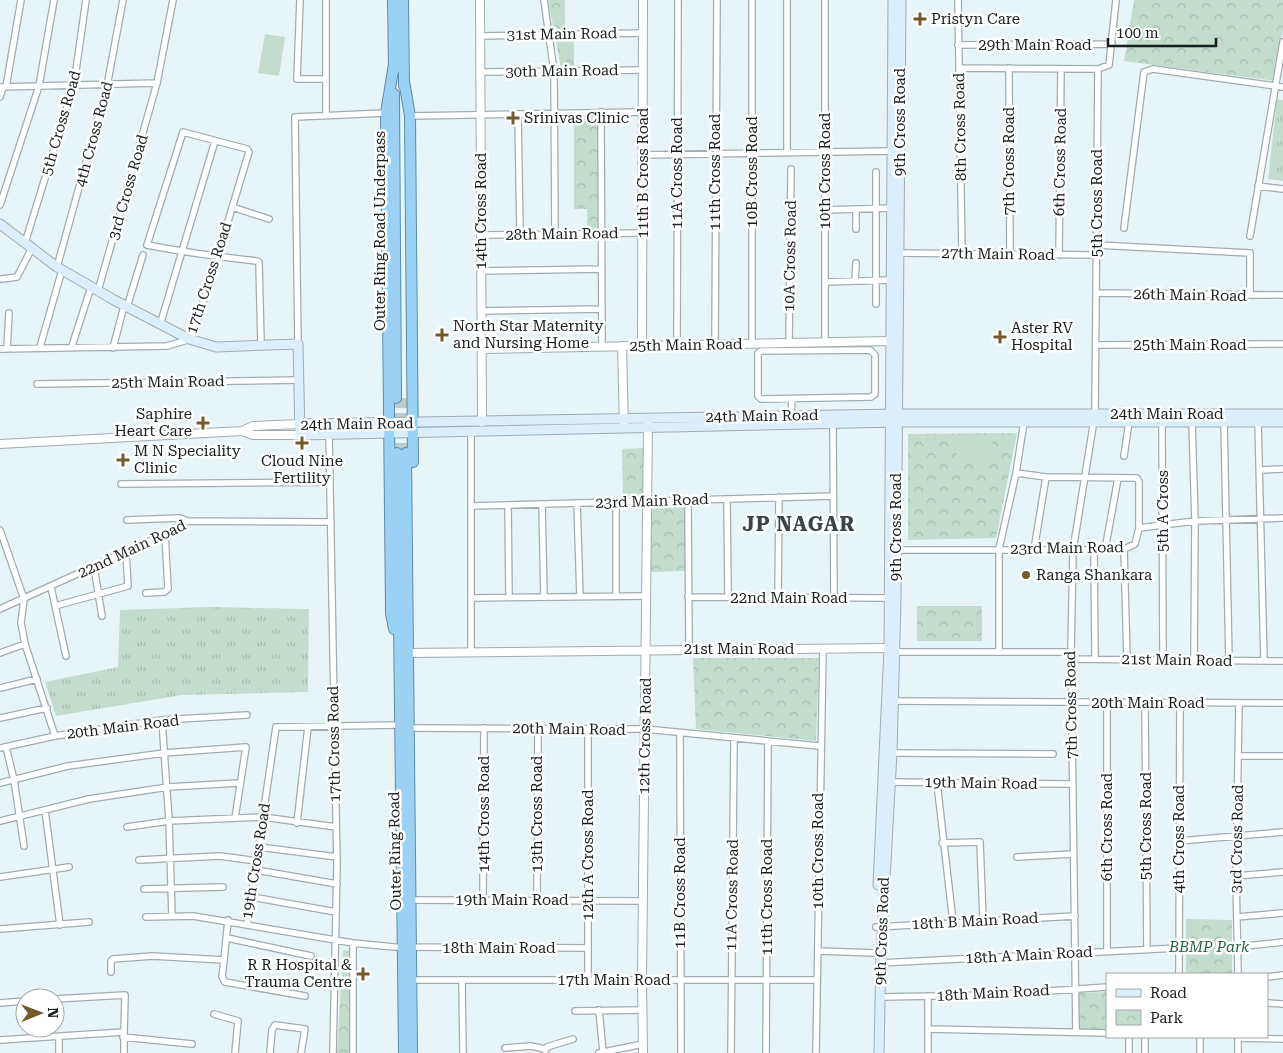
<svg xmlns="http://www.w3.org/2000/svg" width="1283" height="1053" font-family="'Roboto Serif',serif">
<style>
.grass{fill:url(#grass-tufts)}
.park{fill:url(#park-crowns)}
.garden{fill:#c2ddcd}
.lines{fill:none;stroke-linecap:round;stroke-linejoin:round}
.trunk-tunnel{stroke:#bfcacd;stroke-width:10;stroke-dasharray:10 5;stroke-linecap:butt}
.minor-casing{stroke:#a0acaf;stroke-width:8}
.tertiary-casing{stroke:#a0acaf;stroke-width:10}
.secondary-casing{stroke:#a0acaf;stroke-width:11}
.trunk-casing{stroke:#5d8ca8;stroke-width:12}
.minor{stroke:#fff;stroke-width:5.5}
.tertiary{stroke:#fff;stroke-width:8}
.secondary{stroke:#daeefb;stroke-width:9}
.trunk{stroke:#9bd2f4;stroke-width:10}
.poi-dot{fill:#725a2b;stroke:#fff;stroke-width:2}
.labels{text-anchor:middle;stroke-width:5;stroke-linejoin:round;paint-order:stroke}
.poi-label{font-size:15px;fill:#191e1f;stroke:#fff;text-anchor:start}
.street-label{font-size:15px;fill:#191e1f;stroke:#fff}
.park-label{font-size:15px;font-style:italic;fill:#226546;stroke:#fff}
.district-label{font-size:20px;font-weight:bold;letter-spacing:1px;fill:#3a4547;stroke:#fff}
</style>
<defs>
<pattern id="grass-tufts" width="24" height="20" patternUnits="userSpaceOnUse" patternTransform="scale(1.25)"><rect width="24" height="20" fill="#c2ddcd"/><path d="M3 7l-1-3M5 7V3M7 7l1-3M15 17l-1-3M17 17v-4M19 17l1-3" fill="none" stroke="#a6bdb0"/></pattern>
<pattern id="park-crowns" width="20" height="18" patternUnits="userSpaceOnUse" patternTransform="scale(1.25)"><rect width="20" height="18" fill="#c2ddcd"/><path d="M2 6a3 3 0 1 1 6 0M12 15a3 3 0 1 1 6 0" fill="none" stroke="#a6bdb0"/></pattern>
</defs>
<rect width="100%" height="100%" fill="#e8f5f8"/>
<path class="grass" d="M1277,99L1283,100V181L1268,179Z
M209,607L309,609L308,692L182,695L56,716L45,682L118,667L120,610Z"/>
<path class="park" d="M548,0H565V31H554Z
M1134,0H1283V30L1275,81L1124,61Z
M555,36H574V69H561Z
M574,118H599V231H587V209H574Z
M1017,433L996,538L908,540V434Z
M643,448V497H623L622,449Z
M651,505H685V571L651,572Z
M917,606H982V641H917Z
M693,658H819L816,741L696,729Z
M1186,919L1232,920V974H1186Z
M343,950L350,951V1053H337Z
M1107,992V1034L1078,1035L1076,993Z"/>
<path class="garden" d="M265,34L285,37L279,76L258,73Z
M957,440L992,441V463L956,462Z"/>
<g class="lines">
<path class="trunk-tunnel" d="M396,398L397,453
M405,398L406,453"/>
<g class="minor-casing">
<path id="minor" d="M300,0L297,79H326
M544,0L554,71L555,234
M752,0V344
M825,0V342
M958,0L962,254
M481,36L643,33
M958,45L1112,44
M959,68L1098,69
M1009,68L1010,254
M481,72L643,70
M0,87L157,83
M6,87L21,0
M0,97L3,87
M601,112L602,347
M518,114L520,234
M326,115V0
M410,116L643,112
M787,153V0
M643,155L895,151
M876,172V304
M1258,186L1283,189
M0,205L39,86L54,0
M232,207L269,219
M825,210L892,208
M1124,228L1144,72L1153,69L1283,87
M856,229V209
M481,235L642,233
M1250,236L1283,42
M25,243L74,84L86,0
M1097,245L1250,253V295
M896,253L1097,255
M1059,255L1061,69
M57,267L107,86L123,0
M481,271L602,269
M2,279L17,277L32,248
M855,281L856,263
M825,282L891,280
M98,291L157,83L173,0
M1097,293L1283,295
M127,307L143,255
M481,311L602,309
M160,325L215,141
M789,343L791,169
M298,344L295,117L386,113
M715,344L717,0
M677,345L678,0
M1096,345L1283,344
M72,346L91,287
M40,347L62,270
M113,348L124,306
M0,349L167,346L191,339C212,277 230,214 249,152L247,149L183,132L147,245C183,252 220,257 257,261L259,262L261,345
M7,349L9,313
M870,350L875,355V394L871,397L761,399L758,396V353L761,351Z
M37,384L299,380
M791,416L792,399
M1162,422L1163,660
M1192,422L1195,521L1194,660
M1224,422L1229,660
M1258,422L1264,661
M833,424L834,598
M329,434L337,865L333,1053
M1124,456L1129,422
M1260,470L1283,469
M121,484L330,482
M727,499L728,597
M688,500L689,649
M577,503L580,596
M542,504L544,597
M508,505L509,597
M472,506L833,496
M127,520L180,518L188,521
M1139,528L1195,521L1283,518
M0,530L24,599L21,623L25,644L55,736
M1094,549L1095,659
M1124,549L1127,659
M896,550H1105L1124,549L1135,544L1139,528V482L1137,478L1046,477L1016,473
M1034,550L1046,477
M1105,550L1118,478
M94,567L102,616
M51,587L66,656
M146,593L164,592L168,589L165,534
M616,596V502
M688,597L889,598
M472,598L647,596
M778,598L779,497
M55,606L128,586L126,552
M0,609L165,534L188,521L331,522
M893,650L900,652H1071
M471,652V432
M999,652V549L1016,473L1024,422
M0,653L25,644
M1071,659L1283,661
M0,688L37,679
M893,701L1283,703
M1107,702V951
M1145,703L1147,950
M0,718L47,708
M162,720L169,821L263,817L336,827
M408,728L645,729L819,746
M588,729V980
M680,733L681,1053
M6,747L14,780L24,846
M0,748L55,736L162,720L247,715
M890,753L1053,754
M1238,756H1283
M890,782L1072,784
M0,783L68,766L164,753L246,747L235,818
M937,783L953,922
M45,810L60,925
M0,821L89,799L168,787L239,783
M297,823L308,727
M127,827L169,821L172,916
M1179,841L1283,832
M942,843L980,842L983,920
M259,847L337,857
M1017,857L1073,854
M139,860L220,856L257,861
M256,870L337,884
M1236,876L1283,872
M0,877L69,867
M144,889L223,887
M252,897L336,912
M410,900L643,901
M483,900L484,728
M537,900L538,728
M146,917L193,916L247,925L276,727L400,725
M1237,917L1283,913
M247,925L353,943L394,947L588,948
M876,927L1075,916
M0,929L89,922
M227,938L311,956
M353,943V1053
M1237,947L1283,942
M818,951L876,953
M224,960L222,977L225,982L305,996
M880,963L1178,948
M111,972V961L113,959L152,956L224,960L228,920
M1179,974L1180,703
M1238,974L1236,876L1239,703
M1267,977L1283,975
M411,980H817
M462,980L463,1053
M880,997L992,995L1107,987
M55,999L125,995L124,1032
M0,1003L25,1001
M1267,1003L1283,1004
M599,1010L603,1052
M575,1011L643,1010
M214,1014L238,1021L235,1053
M928,1029L1107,1033
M1076,1032L1071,652L1073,550L1095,414L1098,69L1109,65L1116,0
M123,1037L192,1044
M1145,1037V1053
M59,1038V1053
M1238,1038L1283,1039
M0,1040L124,1032V1053
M505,1048L531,1046L545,1049
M545,1051L547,1047L573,1039
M270,1053L272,1030L275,1025L305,1029L301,1053
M599,1053L643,1044
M731,1053L734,738
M766,1053L768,741
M816,1053L823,649
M928,1053V996
M1129,1053V1037
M1200,1053V1037
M1238,1053V1037"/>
</g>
<g class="tertiary-casing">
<path id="tertiary" d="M480,0L482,422
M622,346L624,428
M642,346L643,0
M482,349L890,341
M242,431L253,426L299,424
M0,444L242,431L253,435H300
M407,653L889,648
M643,1053L642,980L648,423"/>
</g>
<g class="secondary-casing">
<path id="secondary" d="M0,224L57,267L114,300L189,339L216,347L298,344L300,435L897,422H1283
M299,424L897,414H1283
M878,885L889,648L893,0
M879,1053L881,953L892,753L896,599L901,0"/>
</g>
<g class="trunk-casing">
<path id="trunk" d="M393,0L394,70
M403,0L404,86
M394,64L386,113L391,613L394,629
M404,81L410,116L413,462
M394,94L396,398
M397,453L404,1053
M406,453L412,1053"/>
</g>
<use href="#minor" class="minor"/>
<use href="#tertiary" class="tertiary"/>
<use href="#secondary" class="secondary"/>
<use href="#trunk" class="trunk"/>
</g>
<g class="poi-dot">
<path d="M917.5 11.5h5v5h5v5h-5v5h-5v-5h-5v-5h5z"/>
<path d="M510.5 110.5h5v5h5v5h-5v5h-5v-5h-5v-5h5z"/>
<path d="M439.5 327.5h5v5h5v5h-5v5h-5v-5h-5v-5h5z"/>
<path d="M997.5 329.5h5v5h5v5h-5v5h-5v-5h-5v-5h5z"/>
<path d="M200.5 415.5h5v5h5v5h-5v5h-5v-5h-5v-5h5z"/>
<path d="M299.5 435.5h5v5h5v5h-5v5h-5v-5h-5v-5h5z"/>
<path d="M120.5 452.5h5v5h5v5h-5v5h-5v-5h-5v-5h5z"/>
<circle cx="1026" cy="575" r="5"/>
<path d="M360.5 966.5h5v5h5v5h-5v5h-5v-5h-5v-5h5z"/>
</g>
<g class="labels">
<g class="poi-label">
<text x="931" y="24">Pristyn Care</text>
<text x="524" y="123">Srinivas Clinic</text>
<text x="453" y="331">North Star Maternity<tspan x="453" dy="17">and Nursing Home</tspan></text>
<text x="1011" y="333">Aster RV<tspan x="1011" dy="17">Hospital</tspan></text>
<text x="192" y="419" text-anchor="end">Saphire<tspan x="192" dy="17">Heart Care</tspan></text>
<text x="134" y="456">M N Speciality<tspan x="134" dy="17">Clinic</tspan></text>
<text x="302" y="466" text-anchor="middle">Cloud Nine<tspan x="302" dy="17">Fertility</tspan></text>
<text x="1036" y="580">Ranga Shankara</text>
<text x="352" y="970" text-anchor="end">R R Hospital &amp;<tspan x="352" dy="17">Trauma Centre</tspan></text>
</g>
<g class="street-label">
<text transform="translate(562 34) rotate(-1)" y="5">31st Main Road</text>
<text x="1035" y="50">29th Main Road</text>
<text transform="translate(562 71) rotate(-1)" y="5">30th Main Road</text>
<text transform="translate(900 122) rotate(-90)" y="5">9th Cross Road</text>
<text transform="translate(61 123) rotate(-74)" y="5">5th Cross Road</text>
<text transform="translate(960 127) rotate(-91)" y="5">8th Cross Road</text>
<text transform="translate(94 134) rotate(-75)" y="5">4th Cross Road</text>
<text transform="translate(1009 161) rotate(-90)" y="5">7th Cross Road</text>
<text transform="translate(1060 162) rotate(-89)" y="5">6th Cross Road</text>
<text transform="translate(825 171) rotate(-90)" y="5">10th Cross Road</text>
<text transform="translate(715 172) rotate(-90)" y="5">11th Cross Road</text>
<text transform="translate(752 172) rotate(-90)" y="5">10B Cross Road</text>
<text transform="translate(643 173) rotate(-90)" y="5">11th B Cross Road</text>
<text transform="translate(677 173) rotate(-90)" y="5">11A Cross Road</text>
<text transform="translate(128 187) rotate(-74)" y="5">3rd Cross Road</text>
<text transform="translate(1097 203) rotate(-90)" y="5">5th Cross Road</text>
<text transform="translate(481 211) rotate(-90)" y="5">14th Cross Road</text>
<text transform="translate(380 231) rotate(-90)" y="5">Outer Ring Road Underpass</text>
<text transform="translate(562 234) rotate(-1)" y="5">28th Main Road</text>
<text transform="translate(998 254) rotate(1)" y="5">27th Main Road</text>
<text transform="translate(790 256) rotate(-89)" y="5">10A Cross Road</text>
<text transform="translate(209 278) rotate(-72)" y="5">17th Cross Road</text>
<text transform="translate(1190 295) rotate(1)" y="5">26th Main Road</text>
<text transform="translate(686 345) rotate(-1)" y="5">25th Main Road</text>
<text x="1190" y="350">25th Main Road</text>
<text transform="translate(168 382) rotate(-1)" y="5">25th Main Road</text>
<text x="1167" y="419">24th Main Road</text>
<text transform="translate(762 416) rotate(-1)" y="5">24th Main Road</text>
<text transform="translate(357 424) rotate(-1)" y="5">24th Main Road</text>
<text transform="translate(652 501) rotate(-2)" y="5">23rd Main Road</text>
<text transform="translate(1163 511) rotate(-90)" y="5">5th A Cross</text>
<text transform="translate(896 527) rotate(-90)" y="5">9th Cross Road</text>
<text transform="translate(1067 548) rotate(-1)" y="5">23rd Main Road</text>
<text transform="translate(132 549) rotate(-25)" y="5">22nd Main Road</text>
<text x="789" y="603">22nd Main Road</text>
<text x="739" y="654">21st Main Road</text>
<text transform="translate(1177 660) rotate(1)" y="5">21st Main Road</text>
<text x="1148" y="708">20th Main Road</text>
<text transform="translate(1071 705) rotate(-91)" y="5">7th Cross Road</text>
<text transform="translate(123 727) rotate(-7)" y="5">20th Main Road</text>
<text transform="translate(569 729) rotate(1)" y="5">20th Main Road</text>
<text transform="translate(645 736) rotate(-89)" y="5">12th Cross Road</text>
<text transform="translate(334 744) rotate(-91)" y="5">17th Cross Road</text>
<text transform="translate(981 783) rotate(1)" y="5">19th Main Road</text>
<text transform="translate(484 814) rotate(-90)" y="5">14th Cross Road</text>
<text transform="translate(537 814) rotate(-90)" y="5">13th Cross Road</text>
<text transform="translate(1146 826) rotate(-90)" y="5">5th Cross Road</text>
<text transform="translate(1107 827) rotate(-90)" y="5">6th Cross Road</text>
<text transform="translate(1179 839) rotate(-90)" y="5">4th Cross Road</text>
<text transform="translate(1237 839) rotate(-89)" y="5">3rd Cross Road</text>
<text transform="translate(395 851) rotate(-91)" y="5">Outer Ring Road</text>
<text transform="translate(818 851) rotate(-90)" y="5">10th Cross Road</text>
<text transform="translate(588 855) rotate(-90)" y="5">12th A Cross Road</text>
<text transform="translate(256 861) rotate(-81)" y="5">19th Cross Road</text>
<text transform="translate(680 893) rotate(-90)" y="5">11B Cross Road</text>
<text transform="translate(732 895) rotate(-89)" y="5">11A Cross Road</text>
<text transform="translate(767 897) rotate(-90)" y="5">11th Cross Road</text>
<text x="512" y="905">19th Main Road</text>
<text transform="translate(975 921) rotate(-3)" y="5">18th B Main Road</text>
<text transform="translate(882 931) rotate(-88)" y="5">9th Cross Road</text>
<text x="499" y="953">18th Main Road</text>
<text transform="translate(1029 955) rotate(-3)" y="5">18th A Main Road</text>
<text x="614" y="985">17th Main Road</text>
<text transform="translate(993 993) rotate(-3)" y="5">18th Main Road</text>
</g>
<g class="park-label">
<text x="1209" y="952">BBMP Park</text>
</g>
<g class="district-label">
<text x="799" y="531">JP NAGAR</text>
</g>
</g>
<rect x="1106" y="973" width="162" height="65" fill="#ffffff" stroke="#a3a5a5"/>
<rect x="1116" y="989" width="25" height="8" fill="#daeefb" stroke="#a3a5a5"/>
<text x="1150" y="998" font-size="15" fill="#191e1f">Road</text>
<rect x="1116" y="1010" width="25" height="15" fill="url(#park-crowns)" stroke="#a3a5a5"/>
<text x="1150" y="1023" font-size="15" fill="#191e1f">Park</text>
<g transform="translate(40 1013) rotate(89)"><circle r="24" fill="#ffffff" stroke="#a3a5a5"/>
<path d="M0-4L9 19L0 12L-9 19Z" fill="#725a2b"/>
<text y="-8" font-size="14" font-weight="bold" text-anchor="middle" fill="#191e1f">N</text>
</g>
<path d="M1108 38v8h108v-8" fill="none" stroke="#191e1f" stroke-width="2.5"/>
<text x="1116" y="38" font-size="15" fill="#191e1f" stroke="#ffffff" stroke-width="4" paint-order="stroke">100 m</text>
</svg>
